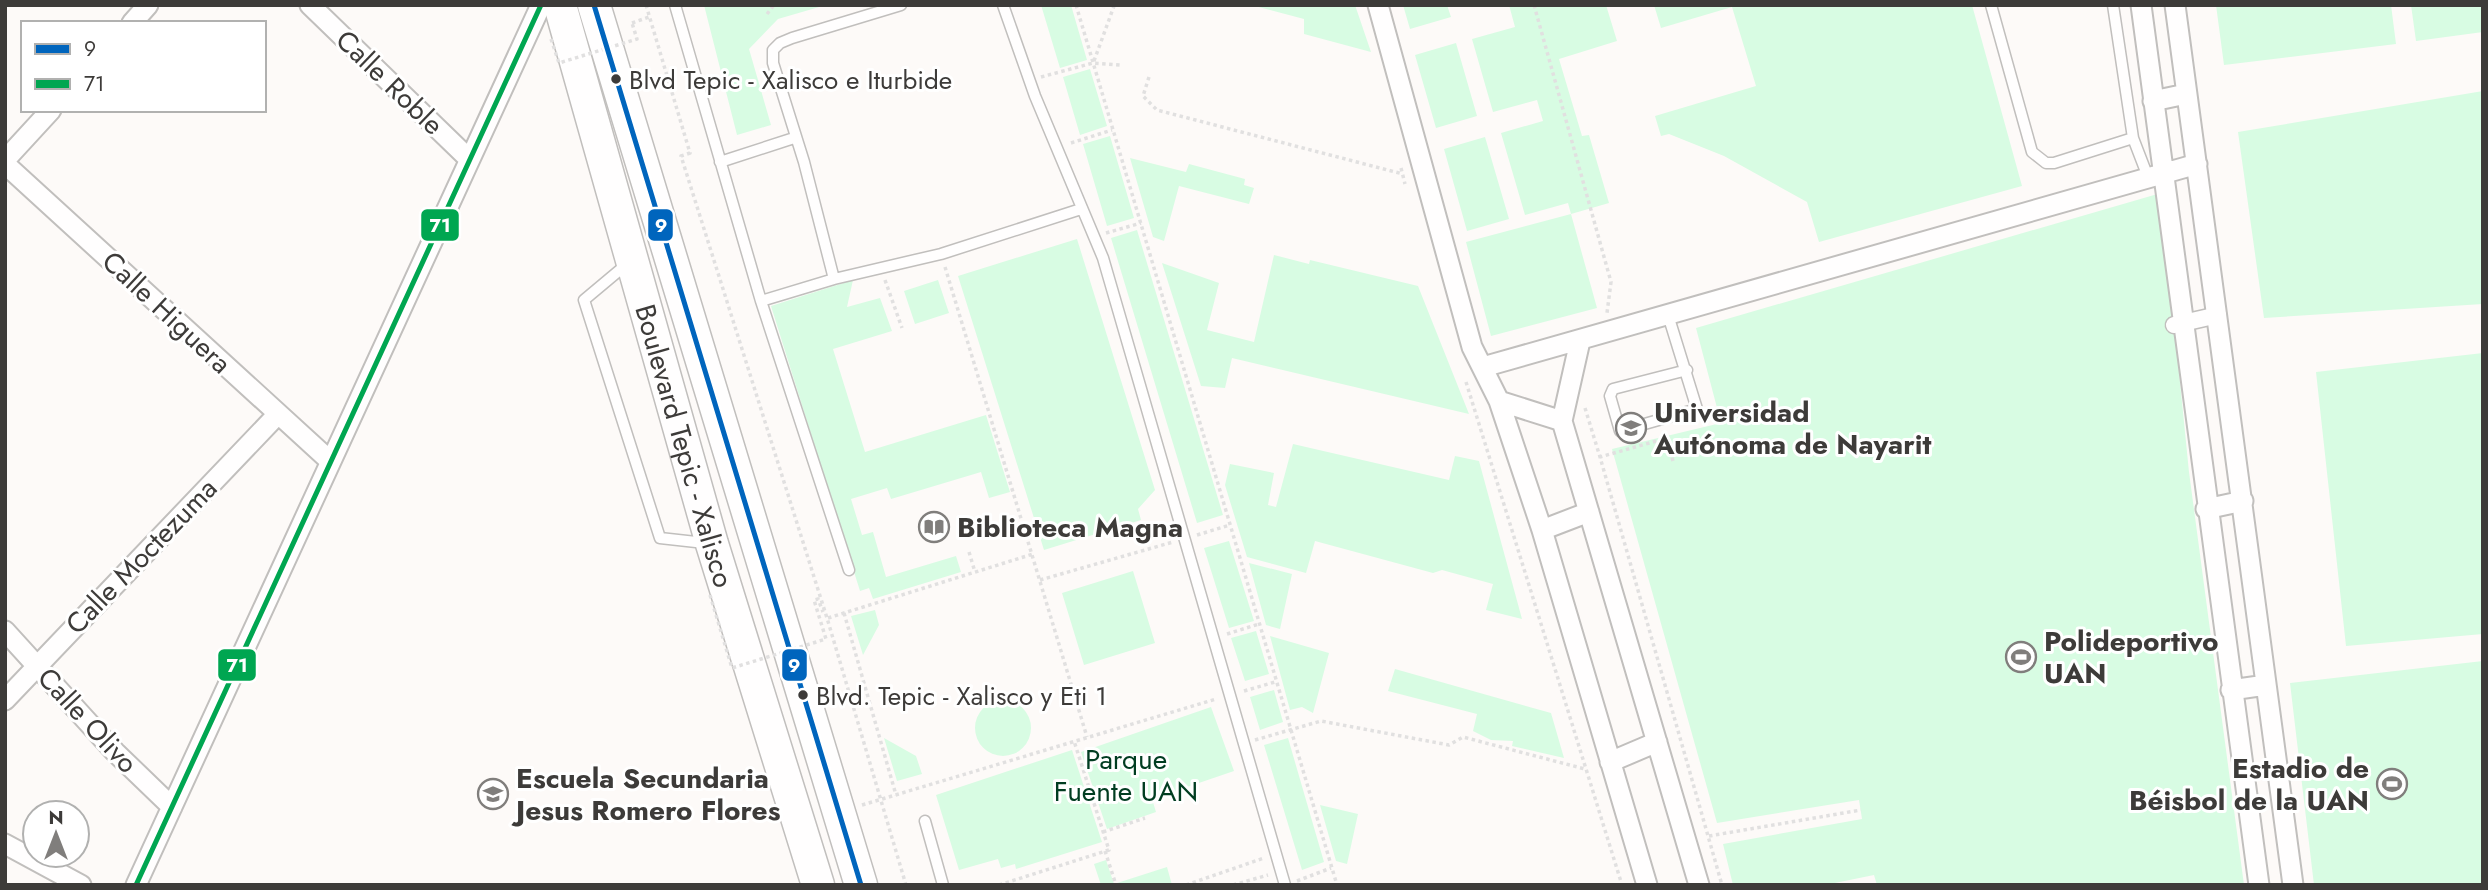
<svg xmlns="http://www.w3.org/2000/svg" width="2488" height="890" font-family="Jost,sans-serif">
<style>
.green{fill:#d8fce3}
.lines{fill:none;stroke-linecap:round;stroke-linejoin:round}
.service-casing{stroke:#c1bfbd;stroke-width:13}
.pedestrian-casing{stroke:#c1bfbd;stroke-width:19}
.minor-casing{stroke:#c1bfbd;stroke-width:23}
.primary-casing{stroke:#c1bfbd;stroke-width:35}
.path{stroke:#e1e0e0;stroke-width:3.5;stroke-dasharray:3.5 3.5;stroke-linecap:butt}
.service{stroke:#fffefe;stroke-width:10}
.pedestrian{stroke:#fffefe;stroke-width:16}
.minor{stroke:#fffefe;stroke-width:19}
.primary{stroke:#fffefe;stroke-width:32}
.path-bridge{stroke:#e1e0e0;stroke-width:3.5;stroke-dasharray:3.5 3.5;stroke-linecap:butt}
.bus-1-casing{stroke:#fff;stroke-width:10}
.bus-2-casing{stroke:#fff;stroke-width:10}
.bus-1{stroke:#0065bd;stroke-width:5}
.bus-2{stroke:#00a651;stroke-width:5}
.bus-dot{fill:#3d3b39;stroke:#fff;stroke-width:2.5}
.labels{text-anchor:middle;stroke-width:6;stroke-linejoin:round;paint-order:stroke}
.bus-label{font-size:26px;fill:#3d3b39;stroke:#fff;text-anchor:start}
.street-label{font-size:28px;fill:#3d3b39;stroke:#fff}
.poi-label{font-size:28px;font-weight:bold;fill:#3d3b39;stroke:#fff;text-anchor:start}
.park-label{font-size:28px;fill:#013d21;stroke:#fff}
.line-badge{stroke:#fff;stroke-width:2.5}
.badge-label{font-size:19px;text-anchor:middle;font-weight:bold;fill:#fff}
</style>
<rect width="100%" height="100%" fill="#fdfaf8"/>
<path class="green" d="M704,5H826L778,19L749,49L771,125L737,135Z
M1041,5H1071L1087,60L1060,68Z
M1251,5H1355L1371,52L1304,34V19Z
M1403,5H1447L1451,17L1410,29Z
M1509,5H1606L1617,41L1559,59L1582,136L1589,135L1609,203L1571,214L1597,308L1491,336L1466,242L1571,214L1568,203L1525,215L1501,133L1543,121L1537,100L1493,112L1472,39L1515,27Z
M1654,5H1972L2022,186L1819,242L1807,202L1724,156L1669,134L1661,136L1655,116L1756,86L1732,7L1661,28Z
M2216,5H2391L2396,44L2224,65Z
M2411,5H2483V32L2416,41Z
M1456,43L1477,116L1436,128L1415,55Z
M1090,69L1107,126L1080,135L1063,77Z
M2483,91V304L2264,318L2238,132Z
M1110,136L1134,218L1107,226L1083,144Z
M1485,137L1509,219L1467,231L1444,149Z
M1130,158L1186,172L1189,164L1245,179L1244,185L1254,188L1249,204L1179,186L1164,241L1153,237Z
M2161,193L2189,472L2244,885H1877L1874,875L1825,885H1733L1723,844L1862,819L1859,800L1717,823L1612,449L1721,423L1696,328Z
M1137,230L1223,515L1197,523L1111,238Z
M1077,239L1155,490L1138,509L1141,520L1044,550L958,276Z
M1274,255L1309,264L1310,260L1418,286L1469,414L1232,358L1225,388L1201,386L1162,263L1219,283L1207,330L1254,342Z
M853,280L847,307L880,298L892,331L833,349L865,452L986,415L1010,492L989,498L981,472L891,499L887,488L851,499L862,535L873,532L886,577L956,556L961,572L873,599L869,588L860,591L771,306Z
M938,280L949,313L915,324L904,291Z
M2483,353V634L2346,646L2316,372Z
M1293,444L1449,480L1455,456L1479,461L1522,619L1486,610L1493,584L1442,570L1433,573L1315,541L1306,573L1247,557L1225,485L1230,464L1274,473L1268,505L1276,507Z
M1229,541L1254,621L1229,628L1204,548Z
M1249,563L1292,574L1280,629L1266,625Z
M1133,571L1155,643L1084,665L1062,593Z
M875,610L879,625L863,655L851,616Z
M1256,631L1269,674L1245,681L1231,638Z
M1270,636L1329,653L1313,713L1302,707L1290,710Z
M2483,661V885H2314L2290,683Z
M1395,669L1551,713L1564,758L1512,746L1513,741L1491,740L1473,731L1477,714L1388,691Z
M1274,690L1283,722L1260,730L1250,697Z
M975 728a28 28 0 1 1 56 0a28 28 0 1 1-56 0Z
M1211,707L1234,771L1152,799L1156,812L1107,829L1081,752Z
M884,738L916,756L922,774L897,781Z
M1288,738L1324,862L1302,870L1264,745Z
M1072,750L1102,842L1016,869L1015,864L1001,868L998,859L959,870L936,795Z
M1320,805L1358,814L1347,864L1336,861Z
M1106,860L1114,884L1167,867L1172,885H1101L1094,864Z"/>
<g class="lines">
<g class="service-casing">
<path id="service" d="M675,5L761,301L849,570
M1003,5L1035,96L1103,258L1285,885
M1991,5L2032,152L2046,163H2054L2133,138
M2113,5L2133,138L2148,177
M720,162L794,138
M627,264L584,300L660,538L705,543
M834,279L941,254L1081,209
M761,301L834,279L804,162L773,63V50L780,43L792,38L901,5
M1668,315L1697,409L1620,431L1610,396L1613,389L1687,370
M925,821L943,885"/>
</g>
<g class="pedestrian-casing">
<path id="pedestrian" d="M2174,325L2218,315"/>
</g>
<g class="minor-casing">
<path id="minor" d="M310,5L469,159
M1378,5L1472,347L1499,401L1542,530L1647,885
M2141,5L2259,885
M2175,5L2293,885
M132,23L148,5
M2153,101L2186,94
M5,160L51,110
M5,164L329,460
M1483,367L2197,164
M1499,401L1562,421L1699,885
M1562,421L1580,341
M2206,509L2243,501
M1542,530L1589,512
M5,631L115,752L172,807
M2231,690L2266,685
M5,700L278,414
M1610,762L1657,742
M5,844L81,885
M136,885L541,5"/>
</g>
<g class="primary-casing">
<g id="primary">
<path id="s1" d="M560,5L712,544L818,885"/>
<path d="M594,5L861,885"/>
</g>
</g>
<path class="path" d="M646,5L690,153L681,156L827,618L906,885
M1076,5L1337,885
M1534,5L1611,282L1607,313
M767,14L774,5
M632,23L649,17
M1094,61L1114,6
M1041,77L1093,63L1121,65
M1149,77L1143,96L1157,110L1403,174
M1071,143L1112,130
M1401,168L1405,184
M1106,233L1141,223
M945,267L1087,737
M885,280L902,328
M1466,382L1622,885
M1585,408L1600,457
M1673,461L1667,438L1600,457L1722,885
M1197,535L1230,525
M969,552L975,572
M1040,580L1173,542
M844,613L896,795
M828,618L1033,554
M1227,634L1259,624
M1244,691L1275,682
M1255,740L1321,721L1449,745L1463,737L1585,769
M862,805L1216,699
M1103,832L1145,818
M1709,836L1861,810
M1105,851L1116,885
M1297,881L1331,868
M999,885L1109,850L1074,741
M1186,885L1264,858
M1233,885L1268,875"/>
<use href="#service" class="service"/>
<use href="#pedestrian" class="pedestrian"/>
<use href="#minor" class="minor"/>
<use href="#primary" class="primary"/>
<path class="path-bridge" d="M551,39L559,63L637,39L632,23
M710,595L732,668L826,639L814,600L818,599L823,612"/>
<g class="bus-1-casing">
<path id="bus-1" d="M594,5L861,885"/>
</g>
<g class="bus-2-casing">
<path id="bus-2" d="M136,885L541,5"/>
</g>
<use href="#bus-1" class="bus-1"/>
<use href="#bus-2" class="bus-2"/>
</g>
<defs>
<g id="university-ring" transform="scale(1.575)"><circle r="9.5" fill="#fff" stroke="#807e7c" stroke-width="1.5"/><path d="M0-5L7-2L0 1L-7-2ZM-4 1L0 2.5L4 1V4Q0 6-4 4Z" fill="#807e7c"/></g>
<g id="library-ring" transform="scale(1.575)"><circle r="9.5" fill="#fff" stroke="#807e7c" stroke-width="1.5"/><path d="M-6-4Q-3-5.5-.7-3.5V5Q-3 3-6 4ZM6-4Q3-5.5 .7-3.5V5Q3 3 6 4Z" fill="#807e7c"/></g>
<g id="stadium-ring" transform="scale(1.575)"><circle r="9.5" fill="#fff" stroke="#807e7c" stroke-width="1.5"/><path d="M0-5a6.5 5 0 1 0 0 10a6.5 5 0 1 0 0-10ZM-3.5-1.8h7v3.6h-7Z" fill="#807e7c"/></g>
<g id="school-ring" transform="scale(1.575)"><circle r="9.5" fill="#fff" stroke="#807e7c" stroke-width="1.5"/><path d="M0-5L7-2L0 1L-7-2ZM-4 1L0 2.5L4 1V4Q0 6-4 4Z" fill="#807e7c"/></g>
</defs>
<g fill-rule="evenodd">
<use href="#university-ring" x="1631" y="428"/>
<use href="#library-ring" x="934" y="527"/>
<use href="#stadium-ring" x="2021" y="657"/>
<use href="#stadium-ring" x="2392" y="784"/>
<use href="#school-ring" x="493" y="794"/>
</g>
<g class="bus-dot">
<circle cx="616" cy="79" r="6"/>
<circle cx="803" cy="695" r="6"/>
</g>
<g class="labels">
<g class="bus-label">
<text x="629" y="89">Blvd Tepic - Xalisco e Iturbide</text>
<text x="816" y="705">Blvd. Tepic - Xalisco y Eti 1</text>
</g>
<g class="street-label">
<text transform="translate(390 82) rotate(44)" y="10">Calle Roble</text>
<text transform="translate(167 312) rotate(43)" y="10">Calle Higuera</text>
<text dy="10" stroke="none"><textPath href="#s1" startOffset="458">Boulevard Tepic - Xalisco</textPath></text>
<text transform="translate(141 556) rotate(-46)" y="10">Calle Moctezuma</text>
<text transform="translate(88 720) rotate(47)" y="10">Calle Olivo</text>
</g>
<g class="poi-label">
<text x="1654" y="422">Universidad<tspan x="1654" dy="32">Autónoma de Nayarit</tspan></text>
<text x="957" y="537">Biblioteca Magna</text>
<text x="2044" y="651">Polideportivo<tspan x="2044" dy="32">UAN</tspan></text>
<text x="2369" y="778" text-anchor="end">Estadio de<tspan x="2369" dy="32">Béisbol de la UAN</tspan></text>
<text x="516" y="788">Escuela Secundaria<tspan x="516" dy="32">Jesus Romero Flores</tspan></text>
</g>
<g class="park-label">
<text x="1126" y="769">Parque<tspan x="1126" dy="32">Fuente UAN</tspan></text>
</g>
</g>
<g class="line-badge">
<rect x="420" y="208" width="40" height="34" rx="7" fill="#00a651"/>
<rect x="647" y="208" width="27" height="34" rx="7" fill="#0065bd"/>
<rect x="217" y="648" width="40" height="34" rx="7" fill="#00a651"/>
<rect x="781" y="648" width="27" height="34" rx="7" fill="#0065bd"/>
</g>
<g class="badge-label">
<text x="440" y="232">71</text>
<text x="661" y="232">9</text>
<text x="237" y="672">71</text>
<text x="794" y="672">9</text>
</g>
<rect width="2488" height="890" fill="none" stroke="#3d3b39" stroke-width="14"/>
<rect x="21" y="21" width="245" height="91" fill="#ffffff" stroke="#b1b1b0" stroke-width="2"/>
<rect x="35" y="44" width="35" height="10" fill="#0065bd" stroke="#b1b1b0" stroke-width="2"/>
<text x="84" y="56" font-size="21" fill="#3d3b39">9</text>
<rect x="35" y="79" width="35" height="10" fill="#00a651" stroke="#b1b1b0" stroke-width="2"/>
<text x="84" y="91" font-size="21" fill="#3d3b39">71</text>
<g transform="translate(56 834)"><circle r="33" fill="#ffffff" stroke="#b1b1b0" stroke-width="2"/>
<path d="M0-5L12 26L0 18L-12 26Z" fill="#807e7c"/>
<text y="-10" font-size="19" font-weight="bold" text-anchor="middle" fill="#3d3b39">N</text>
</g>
</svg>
